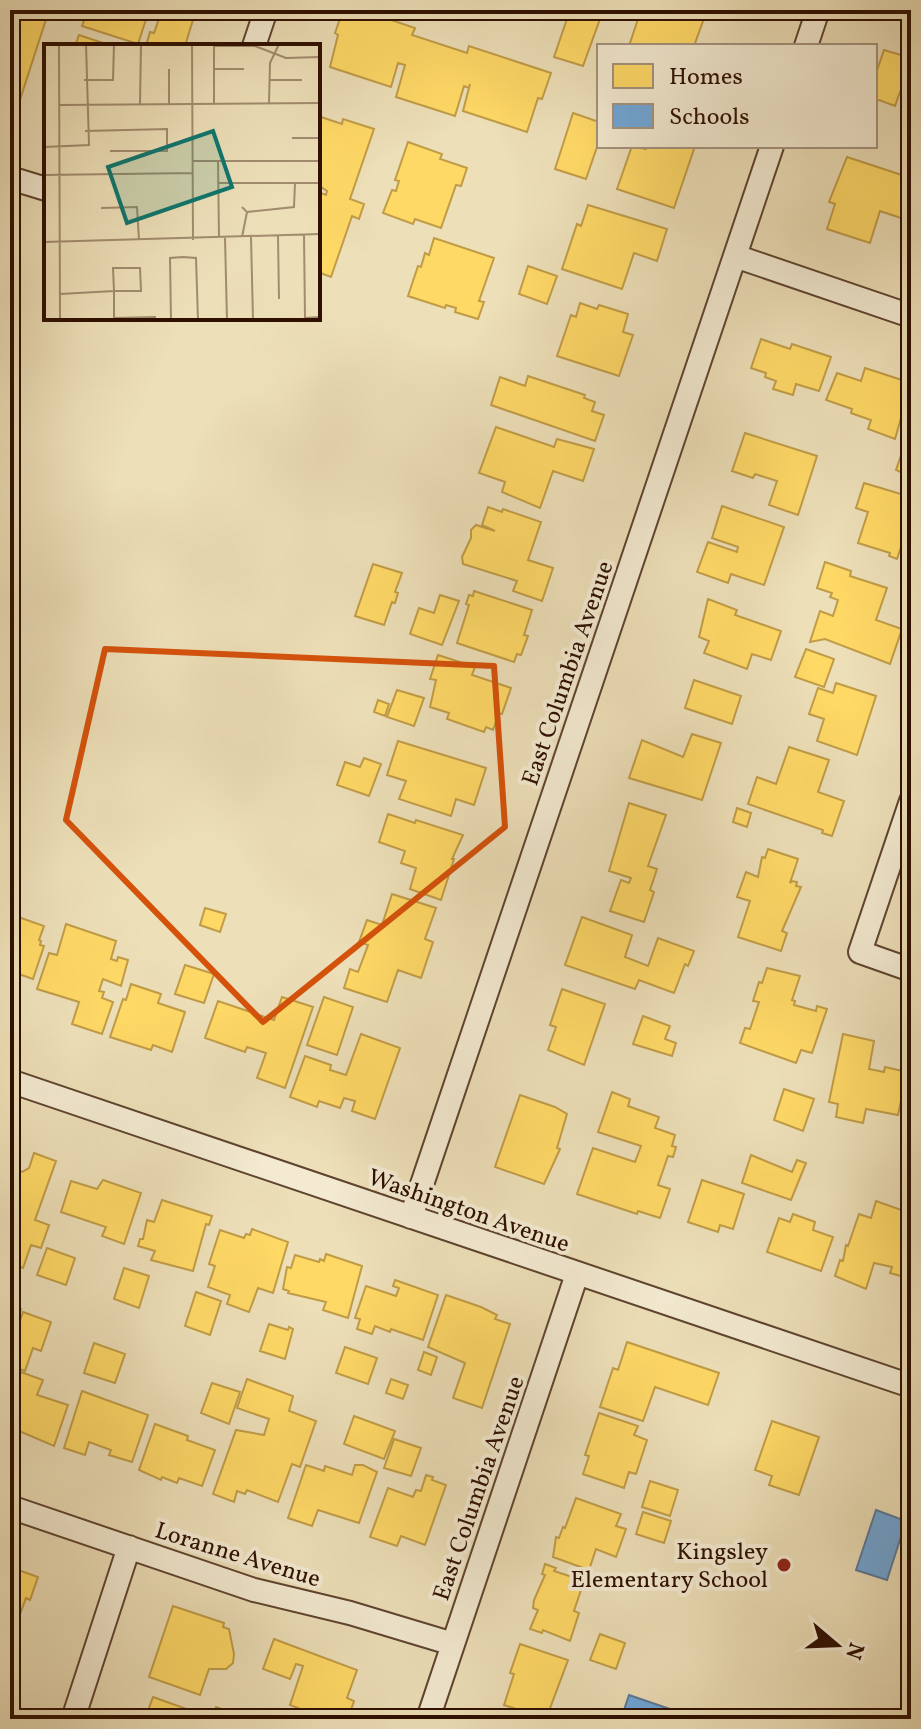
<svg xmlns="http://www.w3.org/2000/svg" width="921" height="1729" font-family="Vollkorn,serif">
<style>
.homes{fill:#ffd966;stroke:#c09c47;stroke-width:2}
.schools{fill:#6fa8dc;stroke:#5c7a9a;stroke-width:2}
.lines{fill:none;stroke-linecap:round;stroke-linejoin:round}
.minor-casing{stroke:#5e432e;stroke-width:26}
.minor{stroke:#f3ead1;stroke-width:22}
.marked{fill:none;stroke:#d5520b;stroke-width:6;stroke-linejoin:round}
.poi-dot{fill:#8f2418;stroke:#f3ead1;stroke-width:3}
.labels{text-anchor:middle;stroke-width:8;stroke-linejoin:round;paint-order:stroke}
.street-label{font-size:24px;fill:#2e0f00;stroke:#f3ead1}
.poi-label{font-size:24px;fill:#2e0f00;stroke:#f3ead1;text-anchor:end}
.inset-road{fill:none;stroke:#a18c6e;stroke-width:2}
.view{fill:#0f766e;fill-opacity:0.15;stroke:#0f766e;stroke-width:4}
.inset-edge{fill:none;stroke:#2e0f00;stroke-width:4}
</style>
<rect width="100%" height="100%" fill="#eddfb8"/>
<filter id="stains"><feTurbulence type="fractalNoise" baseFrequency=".0025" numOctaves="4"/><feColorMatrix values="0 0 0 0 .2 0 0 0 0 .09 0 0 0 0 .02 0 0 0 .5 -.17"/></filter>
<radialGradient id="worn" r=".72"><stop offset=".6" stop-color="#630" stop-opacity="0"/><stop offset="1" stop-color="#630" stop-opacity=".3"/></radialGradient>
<path class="homes" d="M10,10H49L17,109L10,107Z
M88,10H149L138,44L82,26Z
M162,10H196L185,46H146L150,32L154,33Z
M343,10H362L415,28L412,35L467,53L469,46L551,73L542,99L538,98L527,132L463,111L470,84L469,88L464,86L455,116L396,97L405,65L398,63L391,87L330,67L338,35L335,33Z
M570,10H583L601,16L583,66L554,57Z
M641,10L650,11L707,10L694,46H629Z
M79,35L112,46H75Z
M884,50L911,58V95L900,92L895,106L879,100L875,101V76Z
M573,113L599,122V141L586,179L555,169Z
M318,116L342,124L343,119L374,129L350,199L364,204L359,219L352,216L331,277L318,272V192L326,195L327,191L318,185Z
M408,142L442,154L440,159L467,168L461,186L456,185L441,228L415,219L413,224L383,213L392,190L396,191L399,181L395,180Z
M632,146L646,149L647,146H695L674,208L617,189Z
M847,157L911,178L910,221L880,211L870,243L827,229L835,204L829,202Z
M588,205L667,229L657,261L634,253L622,289L562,269L577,224L581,226Z
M434,238L494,258L479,301L484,302L478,319L455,312L456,308L446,305L445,308L408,296L418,266L421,267L425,253L429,255Z
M528,266L557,276L547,304L519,294Z
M580,303L597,309L599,305L628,314L623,332L633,335L619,376L557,356L571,315L576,317Z
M761,339L790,349L792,344L831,357L819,391L796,384L793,395L773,389L776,381L765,377L766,373L751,368Z
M865,368L911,383L895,439L868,429L871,420L851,413L852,409L826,400L837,373L861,381Z
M528,376L585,395L584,398L595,402L592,411L604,415L595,441L491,405L500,377L525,386Z
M911,426V477L896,470Z
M496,427L554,447L557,439L594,449L583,481L553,471L540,508L502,492L505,482L479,473Z
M745,433L817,456L798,515L769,505L777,481L755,474L753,478L732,471Z
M864,483L911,497V524L909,523L897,559L889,556L890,553L858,543L868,512L856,508Z
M722,506L784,527L764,585L731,574L728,583L697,572L708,542L737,552L738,547L712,538Z
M488,507L502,512L503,509L541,522L528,560L553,568L542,601L513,591L517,581L463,564L462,557L471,538V530L476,525L495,531L482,525Z
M825,562L851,571L850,576L887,588L876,620L902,629L890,664L825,639L810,642L820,611L833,616L838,600L830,597L832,593L817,588Z
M373,564L402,573L395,592L398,593L395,603L392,602L384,625L355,616Z
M474,591L532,610L524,635L528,636L521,655L517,654L514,662L457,643L469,605L466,604L469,595L473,596Z
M440,595L459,601L442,645L410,634L419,608L434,613Z
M708,599L737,610L735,615L781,631L771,660L752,654L747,669L704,653L709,641L699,637Z
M806,649L834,659L824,687L795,677Z
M438,655L475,667L472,675L511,688L502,714L499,713L493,730L486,727L484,732L447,719L449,713L430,707L436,680L430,679Z
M694,680L741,696L732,724L685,708Z
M836,683L876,696L857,755L817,741L824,719L809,714L818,688L833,693Z
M397,690L424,698L414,726L387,717Z
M378,700L389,704L385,716L374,712Z
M692,734L721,743L702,800L629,778L642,740L683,757Z
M398,741L486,768L474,805L456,799L451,816L399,799L406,781L387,775Z
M789,747L829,760L818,792L844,801L832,836L822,833L823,830L748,804L757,777L776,784Z
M364,758L381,764L369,796L337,785L345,762L360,767Z
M629,803L666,815L648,866L657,869L650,890L654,892L644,922L610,911L621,880L629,883L631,878L609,871Z
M737,808L751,813L747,827L733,822Z
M388,814L415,823L416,820L463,835L452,859H454L441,900L410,889L416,868L401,863L405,851L379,842Z
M768,849L798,859L790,883L792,881L797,882L796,886L801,887L782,931L787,933L781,951L738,937L750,901L737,897L746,872L758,877L762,857L765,858Z
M392,894L436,908L425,939L433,942L421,978L398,970L387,1002L344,988L350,969L358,972L368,945L359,942L367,920L382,925Z
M205,908L226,914L220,932L200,925Z
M10,914L44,926L39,940L41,941L40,945L44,946L33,979L10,971Z
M582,917L632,935L625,957L648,966L658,938L694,951L688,966L685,964L674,993L639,980L635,989L565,965Z
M66,924L116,941L111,959L117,961L118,957L128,960L121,986L103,979L99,991L104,992L102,998L113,1002L102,1034L72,1024L79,1002L37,989L49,953L57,955Z
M185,965L214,974L204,1003L175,994Z
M767,968L800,976L792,1000L795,1001L794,1005L816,1011L817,1006L827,1009L812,1053L801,1050L796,1063L740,1043L745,1028L750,1029L759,1002L753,1001L759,982L762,983Z
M131,984L161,994L158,1003L185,1012L172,1052L153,1045L151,1050L110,1037L123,999L126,1000Z
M562,989L605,1004L584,1065L548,1050L556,1027L550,1025Z
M282,997L313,1007L285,1088L257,1078L266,1053L247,1047L245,1052L205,1038L218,1001L274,1020Z
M324,997L353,1007L337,1055L307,1045Z
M643,1016L670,1026L665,1039L676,1043L672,1056L633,1044Z
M361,1034L400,1048L375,1119L352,1111L355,1101L344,1098L340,1108L319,1101L317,1107L290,1097L305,1056L331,1065L330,1070L346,1075Z
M843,1034L874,1041L869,1069L884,1072L885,1067L907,1072L898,1115L866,1109L863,1123L836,1117L838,1104L829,1102Z
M784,1089L814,1099L803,1131L774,1120Z
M612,1092L630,1099L628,1106L659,1117L655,1128L675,1135L672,1146L676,1147L673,1157L668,1156L658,1185L670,1189L660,1218L638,1211L637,1214L577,1194L593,1148L635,1162L641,1146L598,1132Z
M520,1095L555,1107L567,1114L557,1148L560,1149L544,1184L495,1167Z
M34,1153L56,1161L35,1220L49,1225L41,1248L31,1245L23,1268L10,1263V1238L17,1219L10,1216V1167L22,1172L29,1168Z
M751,1155L792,1172L797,1160L806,1163L791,1200L742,1183Z
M103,1180L141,1193L124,1244L102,1236L106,1227L61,1212L71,1181L97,1189Z
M702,1180L744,1194L733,1229L720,1225L718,1232L688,1222Z
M162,1200L212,1216L209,1225L206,1224L193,1271L151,1260L155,1251L138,1246L140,1239H143L147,1220L154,1222Z
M876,1201L907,1212L901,1229L911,1232V1269L908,1278L890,1273L892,1267L874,1263L866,1289L835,1276L840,1260L843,1261L846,1245L848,1246L859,1214L871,1218Z
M793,1214L815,1222L813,1230L833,1237L821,1271L767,1252L779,1218L790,1222Z
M252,1229L288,1242L273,1293L258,1288L249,1312L227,1304L230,1295L208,1287L215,1266L209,1264L220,1230L244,1238L246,1234L250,1235Z
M47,1248L75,1258L66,1285L37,1275Z
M326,1254L362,1266L348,1318L323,1310L326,1302L288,1293L289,1291L283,1289L287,1267L291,1268L295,1255L319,1262L320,1259L324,1261Z
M124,1268L149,1276L139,1308L114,1299Z
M395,1280L438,1295L423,1340L391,1329L390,1332L375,1326L372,1334L357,1329L360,1319L355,1318L366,1286L396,1296L399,1288L393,1286Z
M196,1292L221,1301L210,1335L185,1326Z
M446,1295L481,1307L497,1315L495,1319L510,1324L482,1408L453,1398L465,1363L428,1347Z
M10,1305L21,1309L18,1319L10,1316Z
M23,1312L51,1322L41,1351L33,1348L25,1371L10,1366V1349Z
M269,1324L288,1330L289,1327L293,1329L285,1359L260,1351Z
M627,1342L719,1373L708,1405L655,1387L643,1421L600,1407L613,1368L618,1370Z
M94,1343L125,1354L115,1383L84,1373Z
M345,1347L377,1358L368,1384L336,1373Z
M424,1352L437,1357L431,1375L418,1370Z
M10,1372L20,1375L21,1372L43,1380L37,1395L68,1405L54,1446L12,1428Z
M247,1379L293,1396L289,1411L316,1421L300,1467L292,1464L278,1502L247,1490L245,1494L237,1491L234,1502L213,1494L236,1430L264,1435L269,1419L237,1408Z
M391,1379L408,1385L403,1399L386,1393Z
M212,1383L240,1392L229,1424L201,1413Z
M82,1391L148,1415L132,1462L109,1455L111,1450L89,1442L85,1455L64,1448Z
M599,1413L638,1426L634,1435L647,1440L636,1474L629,1472L624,1488L583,1474L589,1456L585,1455Z
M354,1416L395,1431L384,1459L344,1444Z
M772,1421L819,1437L799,1495L769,1485L772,1476L755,1470Z
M155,1424L188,1436L187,1440L215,1450L202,1486L179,1478L177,1483L162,1477L161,1480L139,1470Z
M394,1439L421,1448L411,1476L384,1468Z
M306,1465L324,1471L325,1466L352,1475L355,1465H363L377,1472L359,1523L318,1510L312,1526L288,1518Z
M426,1475L433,1477L432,1480L446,1485L425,1545L401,1536L397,1546L370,1537L388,1488L413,1497L416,1490L421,1491Z
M650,1481L678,1490L670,1516L642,1507Z
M576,1498L621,1514L616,1526L626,1529L616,1557L596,1549L589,1570L553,1557L556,1537L559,1538L563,1527L565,1528Z
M643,1512L671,1521L664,1543L636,1534Z
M545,1564L556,1568L554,1571L584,1581L574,1611L579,1613L570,1641L543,1630L542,1633L530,1629L538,1610L533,1608L534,1600L545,1575L542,1574Z
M10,1567L38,1577L30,1600L26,1598L16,1625L10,1623Z
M173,1606L224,1623L223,1627L229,1629L234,1654L233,1663L226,1669H209L200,1695L149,1677Z
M600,1634L625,1643L616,1669L590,1660Z
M274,1639L357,1670L347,1698L354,1701L348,1719H295L293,1717L298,1708L290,1705L303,1666L296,1664L290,1679L263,1669Z
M520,1644L568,1660L546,1719L504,1705L514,1674L510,1673Z
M153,1697L198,1713L196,1719H145Z
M216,1707L242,1716L241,1719H212Z
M572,1710L599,1719H569Z"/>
<path class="schools" d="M876,1510L906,1521L887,1580L856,1570Z
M629,1695L699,1719H621Z"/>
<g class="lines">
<g class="minor-casing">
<path id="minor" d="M254,46L266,10
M806,46L818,10
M10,178L46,189
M735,256L911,316
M911,801L860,952L911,970
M10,1081L911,1386
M411,1217L772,146
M10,1507L254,1590L350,1613L453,1644
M73,1719L129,1547
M428,1719L577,1274"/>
</g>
<use href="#minor" class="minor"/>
</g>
<path class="marked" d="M105,649L494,666L505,827L263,1022L66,820Z"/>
<circle class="poi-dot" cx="784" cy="1565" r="8"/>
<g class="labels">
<g class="street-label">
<text transform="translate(567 673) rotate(-71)" y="8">East Columbia Avenue</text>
<text transform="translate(469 1210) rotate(19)" y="8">Washington Avenue</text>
<text transform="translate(478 1488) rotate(-71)" y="8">East Columbia Avenue</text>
<text transform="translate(238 1554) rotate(17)" y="8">Loranne Avenue</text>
</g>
<g class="poi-label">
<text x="768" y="1559">Kingsley<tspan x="768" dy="28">Elementary School</tspan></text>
</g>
</g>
<g transform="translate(44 44)">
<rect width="276" height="276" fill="#eddfb8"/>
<path class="inset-road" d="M15,0L16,276M148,0L149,196M97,1L144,0M170,2H211L242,14L276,13M170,2V59M125,25V60M170,25H200M40,36H69L70,0M225,36H258M225,59L226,19L235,0M96,60L97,0M16,61L276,59M41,87L123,85V107H66M248,94H276M0,103L45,101L42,0M149,117H276M174,117L175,194M0,131L149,129M175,139H276M57,164L93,163L95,196M203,168L250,163L251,139M260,191L261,274M234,192L235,255M198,193L203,168L198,163M207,193L209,276M181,194L183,276M0,198L276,190M16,250L70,247H97L96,224H69L70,247V276M70,274L112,273M127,276L126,214L139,213L152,214L154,276M229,276L276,273"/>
<path class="view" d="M169,87L188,143L83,179L64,123Z"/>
<rect width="276" height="276" class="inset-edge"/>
</g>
<rect width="921" height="1729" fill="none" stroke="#eddfb8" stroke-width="40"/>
<rect x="12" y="12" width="897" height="1705" fill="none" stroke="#2e0f00" stroke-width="4"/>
<rect x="20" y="20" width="881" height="1689" fill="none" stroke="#2e0f00" stroke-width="2"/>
<rect x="597" y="44" width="280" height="104" fill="#f3ead1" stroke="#a4927d" stroke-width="2"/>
<rect x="613" y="64" width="40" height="24" fill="#ffd966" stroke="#a4927d" stroke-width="2"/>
<text x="669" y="84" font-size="24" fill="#2e0f00">Homes</text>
<rect x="613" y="104" width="40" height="24" fill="#6fa8dc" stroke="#a4927d" stroke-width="2"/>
<text x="669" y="124" font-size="24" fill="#2e0f00">Schools</text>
<g transform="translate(837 1645) rotate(109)" stroke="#f3ead1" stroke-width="6" paint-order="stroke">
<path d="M0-6L14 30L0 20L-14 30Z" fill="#2e0f00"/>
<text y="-12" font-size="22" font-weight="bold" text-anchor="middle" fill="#2e0f00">N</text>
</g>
<rect width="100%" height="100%" filter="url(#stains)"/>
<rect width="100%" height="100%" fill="url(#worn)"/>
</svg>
